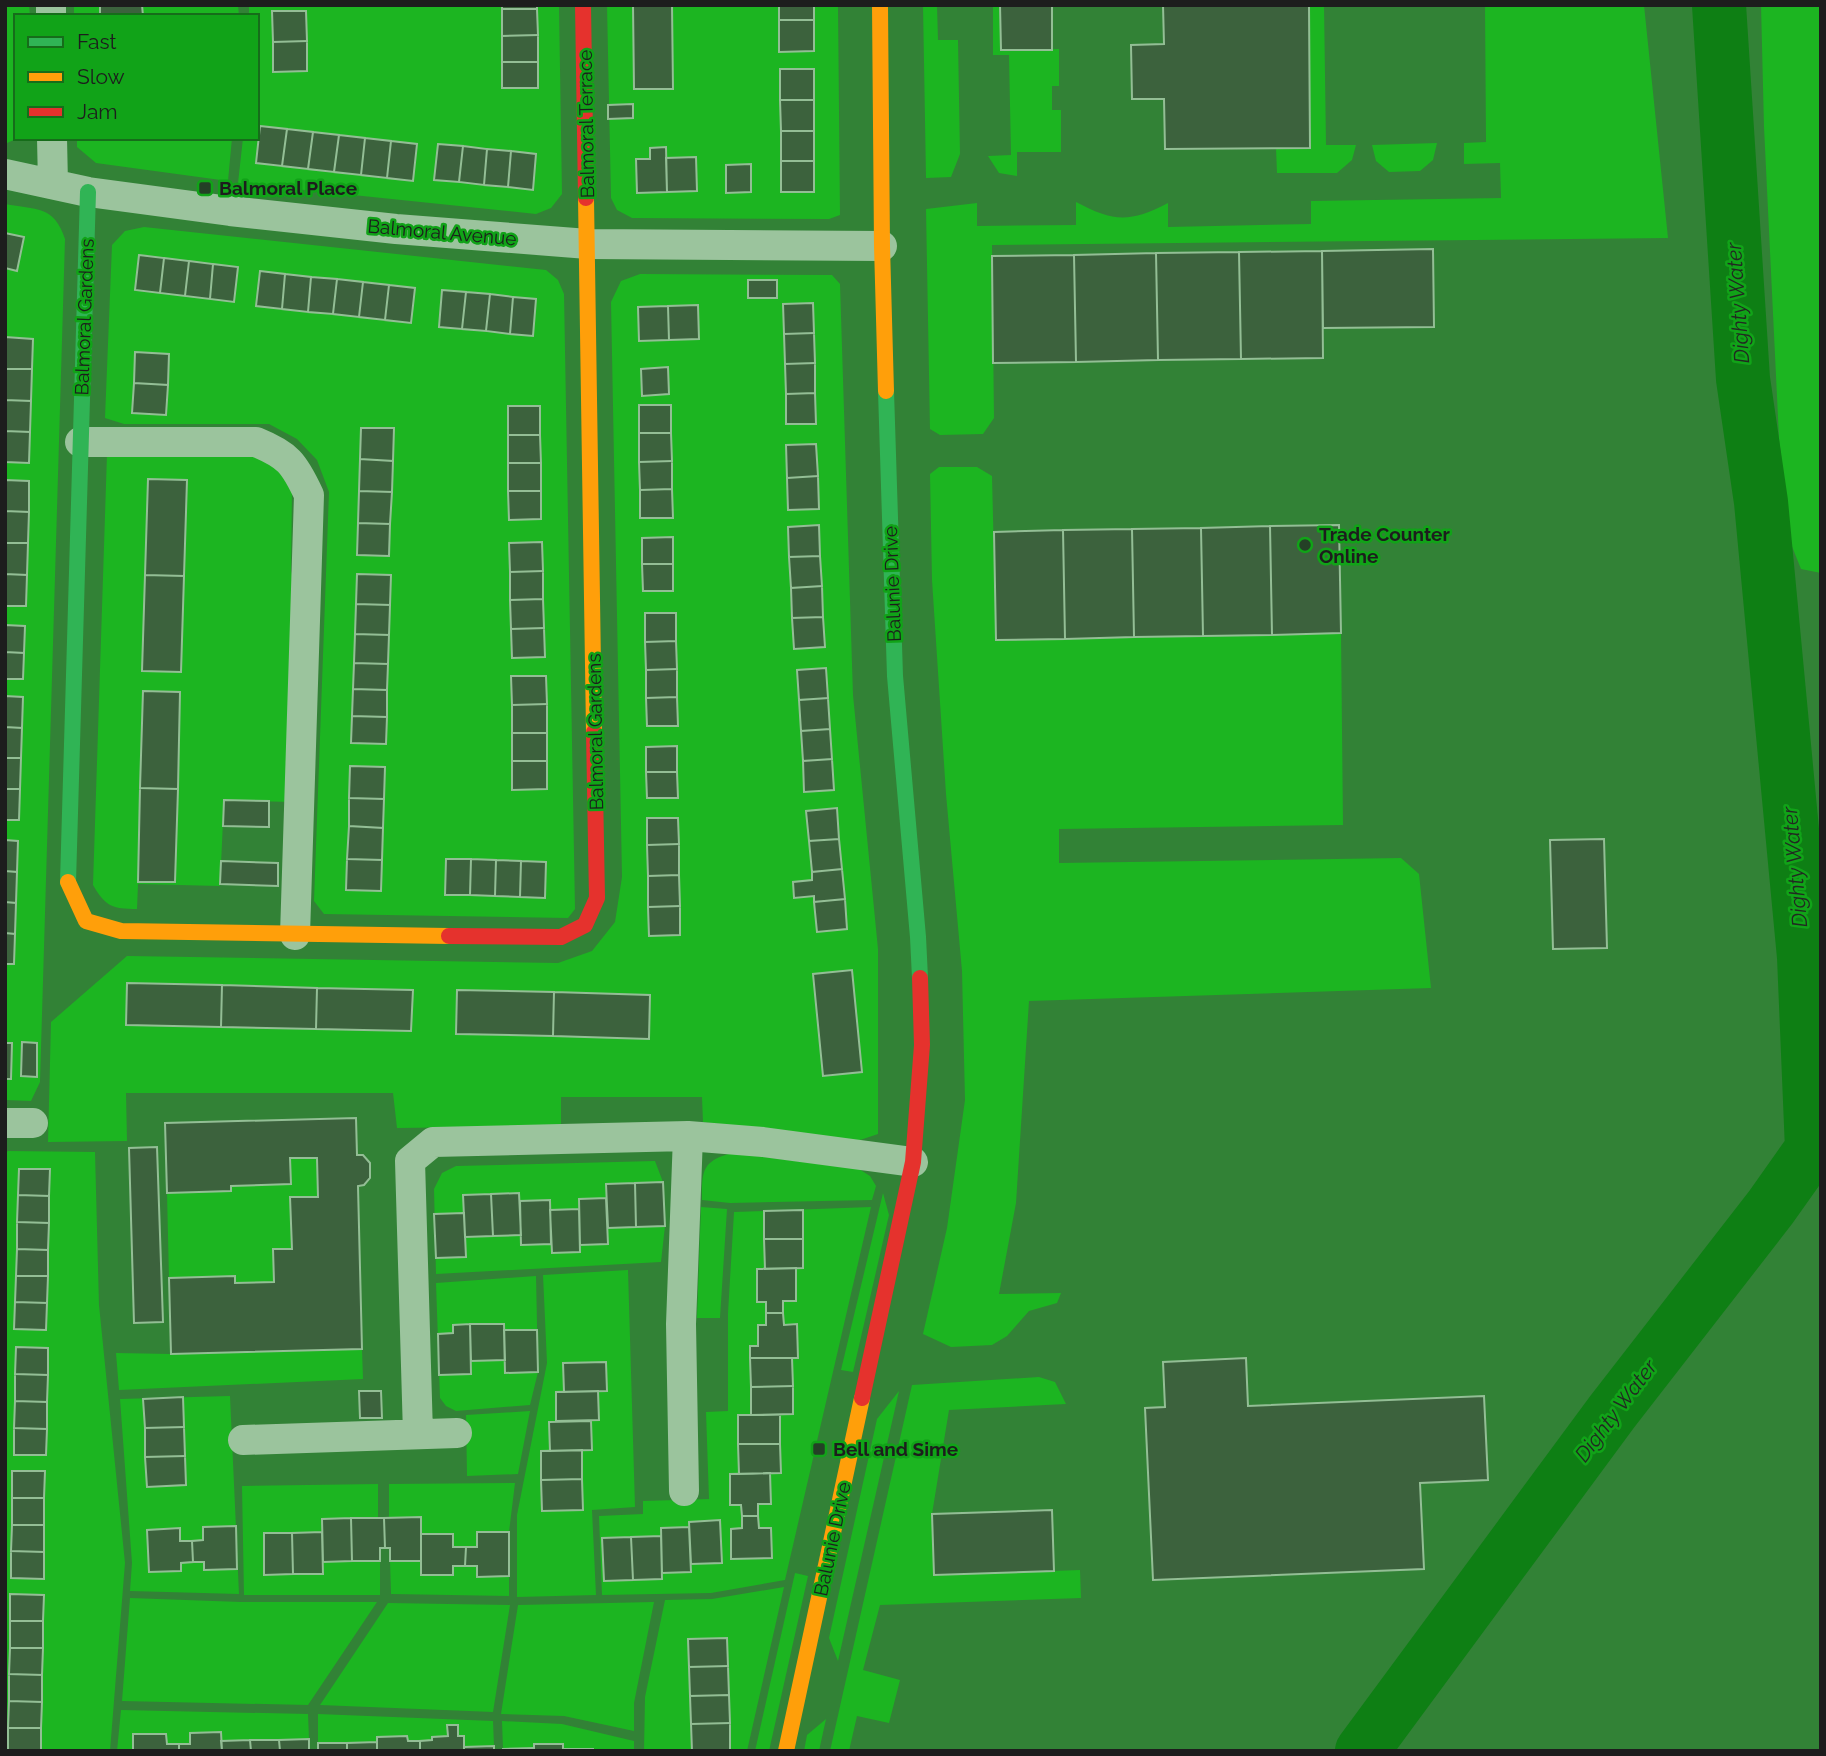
<svg xmlns="http://www.w3.org/2000/svg" width="1826" height="1756" font-family="Raleway,sans-serif">
<style>
.green{fill:#1cb521}
.lines{fill:none;stroke-linecap:round;stroke-linejoin:round}
.river{stroke:#0e7f14;stroke-width:54}
.building{fill:#3c623d;stroke:#93be95;stroke-width:2}
.street{stroke:#9bc49d;stroke-width:30}
.fast{stroke:#30b455;stroke-width:16}
.slow{stroke:#ff9f0a;stroke-width:16}
.jam{stroke:#e5322d;stroke-width:16}
.poi-dot{fill:#244026;stroke:#11a318;stroke-width:2.5}
.labels{text-anchor:middle;stroke-width:5;stroke-linejoin:round;paint-order:stroke}
.street-label{font-size:19px;fill:#1d1d1d;stroke:#11a318}
.poi-label{font-size:19px;font-weight:bold;fill:#1d1d1d;stroke:#11a318;text-anchor:start}
.water-label{font-size:21px;font-style:italic;fill:#222822;stroke:#11a318}
</style>
<rect width="100%" height="100%" fill="#328236"/>
<path class="green" d="M5,5H29L30,16H16V138H18L5,144Z
M74,5H238L239,16H74Z
M249,5H559L562,194L551,208L536,214L238,183L243,138H257V16H249Z
M607,5H838L840,215L829,219L632,218L617,210L611,198Z
M923,5H937L938,40H958L960,154L951,177L926,178Z
M993,5H1000L1001,50L1059,49V86H1052V110H1061V152H1017V176L999,173L988,156L1011,155L1009,55H993Z
M1309,5H1324L1326,145H1356L1352,160L1337,173H1277L1276,148H1310Z
M1485,5H1644L1668,238L992,245L994,418L983,434L940,435L930,429L926,209L977,203V226L1076,225V202C1114,222 1129,223 1168,203V227L1311,224V201L1501,198L1500,163L1464,164V143L1486,142Z
M1761,5H1821V573L1801,569L1791,544L1779,438L1764,127Z
M77,138H232L228,181L96,163L77,147Z
M1437,143L1433,160L1420,171L1389,172L1376,161L1372,145Z
M5,204C36,210 54,205 65,239L40,1082L31,1101L5,1100Z
M144,227L546,270L558,280L564,294L575,909L568,918L324,914L314,901L329,492L317,460L297,439L269,424H124L105,418L112,245L125,231Z
M640,274L832,275L840,284L853,695L878,949V1134L857,1141L703,1122L702,1097H561V1126L397,1128L393,1093H126L127,1141L48,1142L51,1022L127,956L558,963L592,951L615,922L622,877L611,302L621,281Z
M107,454H258L279,466L292,489L291,571L297,594L290,802L224,800L220,886L138,884L137,909C112,909 105,906 93,885Z
M939,467H977L992,476L996,640L1341,633L1343,825L1059,829V863L1401,858L1419,874L1431,988L1029,1001L1016,1203L999,1294L1061,1293L1057,1303L1029,1311L1007,1336L992,1345L951,1347L923,1334L947,1228L965,1100L962,971L946,794L932,580L930,474Z
M8,1151L95,1152L99,1305L125,1563L110,1751H5V1153Z
M732,1153L859,1169L870,1176L876,1186L872,1200L730,1203L702,1200C702,1172 701,1161 732,1153Z
M290,1158H317L318,1197L290,1198L292,1249H273L274,1282L235,1283V1276L169,1278L167,1193L230,1191L231,1186L290,1184Z
M655,1161L663,1182L665,1226L661,1262L436,1274L434,1189L442,1173L456,1166Z
M883,1193L889,1215L853,1372L841,1370Z
M701,1207L727,1209L720,1318H697Z
M871,1207L785,1580L711,1593L602,1595L599,1516L643,1514V1501L709,1499L706,1412L728,1411V1313L734,1212Z
M628,1270L635,1507L592,1510L596,1595L517,1597V1515L547,1363L543,1275Z
M536,1276L538,1372L530,1405L456,1411L446,1406L440,1398L436,1283Z
M362,1349L363,1379L119,1390L116,1353L171,1354Z
M1039,1377L1055,1382L1066,1404L949,1410L932,1514L934,1575L1080,1570L1081,1598L880,1605L863,1670L900,1680L889,1723L857,1716L849,1751H830L912,1385Z
M899,1391L838,1661L829,1638L877,1419Z
M230,1396L239,1594L130,1591L132,1563L120,1399Z
M530,1411L518,1474L467,1476L466,1415Z
M515,1483L509,1532H477V1547H453V1534H421V1518H389V1484Z
M378,1484V1518L323,1519L322,1532L264,1533V1574H322L323,1562L380,1561V1595H244L242,1486Z
M390,1561H421L453,1574V1566H477L478,1577L509,1576V1596L391,1594Z
M795,1573L808,1576L769,1751H755Z
M784,1587L747,1751H644L645,1697L665,1600L712,1599Z
M130,1598L241,1602H377L308,1705L122,1701Z
M654,1602L634,1703V1731L564,1716L501,1714L518,1605Z
M388,1603L510,1605L493,1712L320,1705Z
M121,1710L308,1714L309,1739L167,1744L166,1734H133V1751H117Z
M318,1714L493,1721L494,1746L464,1747V1736H458V1725H448V1736L432,1737V1740L408,1741L407,1736L377,1737V1742L318,1743Z
M826,1719L819,1751H804L807,1735Z
M502,1721L562,1724L634,1741V1751L563,1749L562,1744H534V1748L503,1749Z"/>
<g class="lines">
<path class="river" d="M1362,1751L1612,1412L1771,1207L1812,1149L1804,957L1761,502L1743,379L1719,5"/>
</g>
<path class="building" d="M100,5H142L143,16H100Z
M502,5H537V9H502Z
M633,5H672L673,89H634Z
M779,5H814V20H779Z
M1000,5H1052V50H1001Z
M1163,5H1309L1310,148L1165,149L1164,99H1132L1131,45L1164,44Z
M502,9H537L538,35L502,36Z
M272,11H306L307,41L273,42Z
M779,20H814V51L779,52Z
M538,35V62H502V36Z
M307,41V71L273,72V42Z
M502,62H538V88H502Z
M780,69H814V100H780Z
M780,100H814V131H781Z
M633,104V118L608,119V105Z
M260,126L287,129L282,166L256,163Z
M287,129L313,132L308,169L282,166Z
M781,131H814V161H781Z
M313,132L339,135L334,172L308,169Z
M339,135L365,138L361,175L334,172Z
M365,138L391,141L387,178L361,175Z
M391,141L417,144L413,181L387,178Z
M438,144L463,146L459,182L434,180Z
M463,146L487,149L484,185L459,182Z
M666,147L667,192L637,193L636,159H650V148Z
M487,149L511,151L508,187L484,185Z
M511,151L536,154L533,190L508,187Z
M696,157L697,191L667,192L666,158Z
M781,161H814V192H781Z
M751,164V192L726,193V165Z
M5,233L24,237L17,271L5,268Z
M1433,249L1434,327L1323,328L1322,251Z
M1322,251L1323,358L1241,359L1239,252Z
M1239,252L1241,359L1158,360L1156,253Z
M1156,253L1158,360L1076,362L1074,255Z
M139,255L164,258L160,293L135,290Z
M1074,255L1076,362L993,363L992,256Z
M164,258L189,261L185,296L160,293Z
M189,261L213,264L210,299L185,296Z
M213,264L238,267L234,302L210,299Z
M260,271L285,274L282,309L256,306Z
M285,274L311,277L308,312L282,309Z
M311,277L337,279L333,314L308,312Z
M337,279L363,282L359,317L333,314Z
M748,280H777V298H748Z
M363,282L389,285L385,320L359,317Z
M389,285L415,288L411,323L385,320Z
M442,290L466,292L462,329L439,327Z
M466,292L490,294L486,331L462,329Z
M490,294L513,297L510,334L486,331Z
M513,297L536,299L533,336L510,334Z
M813,303L814,333L784,334L783,304Z
M698,305L699,339L669,340L668,306Z
M668,306L669,340L639,341L638,307Z
M814,333L815,363L785,364L784,334Z
M5,337L33,339L32,369H5Z
M135,352L169,354L168,385L134,383Z
M815,363V393L786,394L785,364Z
M668,367L669,394L642,396L641,369Z
M5,369H32L31,401L5,400Z
M134,383L168,385L166,415L132,413Z
M815,393L816,424H786V394Z
M5,400L31,401L30,432L5,431Z
M639,405H671V433H639Z
M508,406H540V435H508Z
M361,428H394L393,461L360,459Z
M5,431L30,432L29,463L5,462Z
M639,433H671L672,461L639,462Z
M508,435H540L541,463H508Z
M816,444L818,476L787,478L786,445Z
M360,459L393,461L392,492L359,491Z
M672,461V489L640,490L639,462Z
M508,463H541V491H508Z
M818,476L819,509L788,510L787,478Z
M148,479L187,480L184,576L145,575Z
M5,480L29,481V512L5,511Z
M672,489L673,518H640V490Z
M359,491L392,492L390,524L358,523Z
M508,491H541V519L509,520Z
M5,511L29,512L28,543H5Z
M358,523L390,524L389,556L357,555Z
M819,525L820,556L789,557L788,527Z
M1339,525L1341,633L1272,635L1270,526Z
M1270,526L1272,635L1203,636L1201,528Z
M1201,528L1203,636L1134,637L1132,529Z
M1132,529L1134,637L1065,639L1063,530Z
M1063,530L1065,639L996,640L994,532Z
M673,537V564H642V538Z
M542,542L543,571L510,572L509,543Z
M5,543H28L27,575L5,574Z
M820,556L822,586L791,588L789,557Z
M642,564H673V591H643Z
M543,571V599L510,600V572Z
M5,574L27,575L26,606H5Z
M357,574L391,575L390,605L356,604Z
M145,575L184,576L181,672L142,671Z
M822,586L823,617L792,618L791,588Z
M543,599L544,628L511,629L510,600Z
M356,604L390,605L389,635L355,634Z
M645,613H676V641L645,642Z
M823,617L825,647L794,649L792,618Z
M5,625L25,626L24,653L5,652Z
M544,628L545,657L512,658L511,629Z
M355,634L389,635L388,664L354,663Z
M676,641L677,669L646,670L645,642Z
M5,652L24,653L23,679H5Z
M354,663L388,664L387,690L353,689Z
M826,668L828,698L799,700L797,670Z
M677,669V697L646,698V670Z
M511,676H546L547,704L512,705Z
M353,689L387,690V717L352,716Z
M143,691L180,692L178,789L140,788Z
M5,696L23,697L22,728L5,727Z
M677,697L678,726H647L646,698Z
M828,698L830,729L801,731L799,700Z
M547,704V733H512V705Z
M352,716L387,717L386,744L351,743Z
M5,727L22,728L21,758H5Z
M830,729L832,759L803,761L801,731Z
M512,733H547V761H512Z
M677,746V772H646V747Z
M5,758H21L20,789H5Z
M832,759L834,790L804,792L803,761Z
M512,761H547V789L512,790Z
M350,766L385,767L384,799L349,798Z
M646,772H677L678,798H647Z
M140,788L178,789L175,882H138Z
M5,789H20L19,820H5Z
M349,798L384,799L383,828L349,826Z
M224,800L269,801V827L223,826Z
M837,808L839,839L809,841L806,811Z
M647,818H678L679,844L647,845Z
M349,826L383,828L382,860L347,859Z
M839,839L842,869L812,872L809,841Z
M1604,839L1607,948L1553,949L1550,840Z
M5,840L18,841L17,872L5,871Z
M679,844V875L648,876L647,845Z
M347,859L382,860L381,891L346,890Z
M446,859H471L470,895H445Z
M471,859L496,860L495,896L470,895Z
M496,860L521,861L520,897L495,896Z
M221,861L278,863V886L220,884Z
M521,861L546,862L545,898L520,897Z
M842,869L845,899L814,902V896L794,898L793,882L812,880V872Z
M5,871L17,872L16,903L5,902Z
M679,875L680,906L648,907V876Z
M845,899L847,929L817,932L814,902Z
M5,902L16,903L15,934L5,933Z
M680,906V935L649,936L648,907Z
M5,933L15,934L14,964H5Z
M852,970L862,1072L823,1076L813,974Z
M127,983L222,985L221,1027L126,1025Z
M222,985L317,988L316,1029L221,1027Z
M317,988L413,990L411,1031L316,1029Z
M457,990L554,992L553,1036L456,1034Z
M554,992L650,995L649,1039L553,1036Z
M22,1042L37,1043V1077L21,1076Z
M5,1043H12L11,1079H5Z
M356,1118L357,1155H363L370,1163V1178L364,1185L358,1186L362,1349L171,1354L169,1278L235,1276V1283L274,1282L273,1249H292L290,1197H318L317,1158H290L291,1184L231,1186V1191L167,1193L165,1123Z
M157,1147L163,1322L134,1323L129,1148Z
M19,1169H50L49,1196L18,1195Z
M663,1182L665,1226L636,1227L635,1183Z
M635,1183L636,1227L608,1228L606,1184Z
M519,1193L521,1235L493,1236L491,1194Z
M491,1194L493,1236L465,1237L463,1195Z
M18,1195L49,1196V1223L17,1222Z
M606,1198L608,1244L580,1245L579,1199Z
M550,1200L551,1244L521,1245L520,1201Z
M579,1209L580,1252L552,1253L550,1210Z
M803,1210V1239H764V1211Z
M464,1213L466,1257L436,1258L434,1214Z
M17,1222L49,1223L48,1250L17,1249Z
M764,1239H803V1268L765,1269Z
M17,1249L48,1250V1276H16Z
M796,1268V1301H783V1313H766V1302H757V1269Z
M16,1276H48L47,1303L15,1302Z
M15,1302L47,1303L46,1330L14,1329Z
M766,1313H783L784,1325L797,1324L798,1358H750V1346H758V1325H766Z
M470,1324L471,1374L439,1375L438,1334L453,1333V1325Z
M470,1324H504L505,1360L471,1361Z
M504,1330H537L538,1372L505,1373Z
M16,1347L48,1348V1375L15,1374Z
M750,1358H792L793,1386L751,1387Z
M1246,1358L1248,1406L1484,1396L1488,1480L1420,1483L1424,1569L1153,1580L1145,1408L1165,1407L1163,1362Z
M606,1362L607,1391L564,1392L563,1363Z
M15,1374L48,1375L47,1402L15,1401Z
M793,1386V1414L751,1415V1387Z
M359,1391H381L382,1418H360Z
M598,1391L599,1420L556,1421V1392Z
M183,1397L184,1427L145,1428L143,1399Z
M15,1401L47,1402V1429L14,1428Z
M738,1415H780V1444H738Z
M591,1421L592,1450L550,1451L549,1422Z
M184,1427L185,1456L145,1457V1428Z
M14,1428L47,1429L46,1455H14Z
M738,1444H780L781,1473L739,1474Z
M582,1450V1479L541,1480V1451Z
M185,1456L186,1485L147,1487L145,1457Z
M12,1471H45L44,1498H12Z
M770,1473L771,1504H758V1516H742L741,1505H730V1474Z
M582,1479L583,1510L542,1511L541,1480Z
M12,1498H44V1525H12Z
M1052,1510L1054,1571L934,1575L932,1514Z
M742,1516H758L759,1528H771L772,1558L731,1559V1529L742,1528Z
M421,1517V1561H390V1548H385L384,1518Z
M351,1518L352,1561L323,1562L322,1519Z
M351,1518H384L385,1548H380V1561H352Z
M720,1520L722,1563L691,1564L689,1522Z
M12,1525H44V1552L11,1551Z
M236,1526L237,1569L204,1570V1562H193L192,1541L203,1540V1527Z
M689,1527L691,1572L662,1573L661,1528Z
M180,1528V1541H192L193,1562L181,1563V1571L149,1572L147,1530Z
M322,1532L323,1574H293L292,1533Z
M477,1532H509V1576L477,1577V1566H465L466,1547H477Z
M264,1533H292L293,1574L264,1575Z
M421,1534H453V1547H466L465,1566H453V1575H421Z
M661,1536L662,1579L633,1580L631,1537Z
M631,1537L633,1580L604,1581L602,1538Z
M11,1551L44,1552V1579L11,1578Z
M10,1594L44,1595L43,1621H10Z
M10,1621H43V1648H10Z
M727,1638L728,1666L689,1667L688,1639Z
M10,1648H43L42,1675L9,1674Z
M728,1666L729,1695L690,1696L689,1667Z
M9,1674L42,1675V1702L9,1701Z
M729,1695L730,1723L691,1724L690,1696Z
M9,1701L42,1702L41,1728H8Z
M730,1723V1751H692L691,1724Z
M447,1725H458V1736H464V1751H420V1741L432,1740V1737L448,1736Z
M8,1728H41V1751H8Z
M221,1732L222,1751H179V1744H190V1733Z
M133,1734H166L167,1744H179V1751H133Z
M407,1736L408,1741H420V1751H377V1737Z
M309,1739V1751H280L279,1740Z
M250,1740L251,1751H222L221,1741Z
M250,1740H279L280,1751H251Z
M377,1742V1751H347V1743Z
M318,1743H347V1751H318Z
M534,1744H563V1751H534Z
M494,1746V1751H464V1747Z
M534,1748V1751H503V1749Z
M563,1749H593V1751H563Z"/>
<g class="lines">
<path class="street" d="M51,5V16
M52,138L53,184
M5,174L88,192L230,211L396,229L588,244L882,246
M80,442H256C288,455 294,463 309,495L295,935
M5,1123H33
M418,1434L410,1161L433,1142L688,1136L763,1142L913,1162
M243,1440L457,1433
M684,1491L681,1324L688,1136"/>
<path class="fast" d="M886,391L895,676L918,937L920,978
M68,882L88,192"/>
<path class="slow" d="M880,5L882,246L886,391
M586,198L594,732
M68,882L86,921L121,931L449,936
M786,1751L862,1398"/>
<path class="jam" d="M583,5L586,198
M449,936L561,937L585,925L597,898L594,732
M862,1398L913,1162L922,1045L920,978"/>
</g>
<g class="poi-dot">
<rect x="198" y="181" width="14" height="14" rx="3.5"/>
<circle cx="1305" cy="545" r="7"/>
<rect x="812" y="1442" width="14" height="14" rx="3.5"/>
</g>
<g class="labels">
<g class="street-label">
<text transform="translate(586 124) rotate(-91)" y="7">Balmoral Terrace</text>
<text transform="translate(442 232) rotate(5)" y="7">Balmoral Avenue</text>
<text transform="translate(84 317) rotate(-88)" y="7">Balmoral Gardens</text>
<text transform="translate(892 584) rotate(-92)" y="7">Balunie Drive</text>
<text transform="translate(595 732) rotate(-91)" y="7">Balmoral Gardens</text>
<text transform="translate(832 1539) rotate(-78)" y="7">Balunie Drive</text>
</g>
<g class="poi-label">
<text x="219" y="195">Balmoral Place</text>
<text x="1319" y="541">Trade Counter<tspan x="1319" dy="22">Online</tspan></text>
<text x="833" y="1456">Bell and Sime</text>
</g>
<g class="water-label">
<text transform="translate(1738 303) rotate(-94)" y="7">Dighty Water</text>
<text transform="translate(1795 867) rotate(-95)" y="7">Dighty Water</text>
<text transform="translate(1616 1411) rotate(-53)" y="7">Dighty Water</text>
</g>
</g>
<rect width="1826" height="1756" fill="none" stroke="#1d1d1d" stroke-width="14"/>
<rect x="14" y="14" width="245" height="126" fill="#11a318" stroke="#166d1a" stroke-width="2"/>
<rect x="28" y="37" width="35" height="10" fill="#30b455" stroke="#166d1a" stroke-width="2"/>
<text x="77" y="49" font-size="21" fill="#1d1d1d">Fast</text>
<rect x="28" y="72" width="35" height="10" fill="#ff9f0a" stroke="#166d1a" stroke-width="2"/>
<text x="77" y="84" font-size="21" fill="#1d1d1d">Slow</text>
<rect x="28" y="107" width="35" height="10" fill="#e5322d" stroke="#166d1a" stroke-width="2"/>
<text x="77" y="119" font-size="21" fill="#1d1d1d">Jam</text>
</svg>
